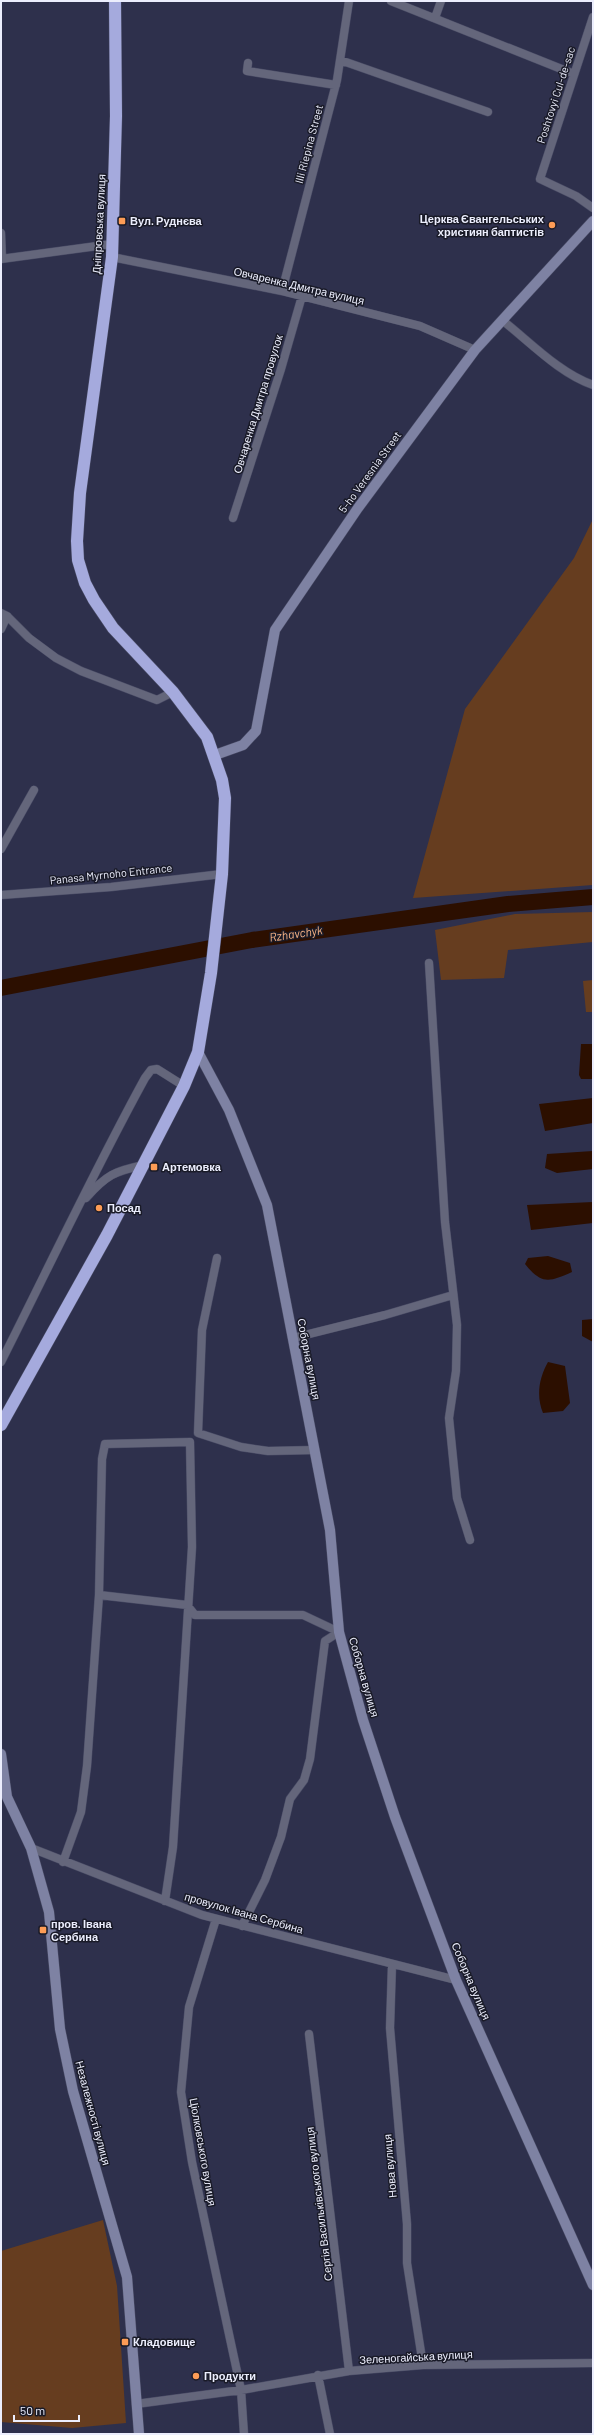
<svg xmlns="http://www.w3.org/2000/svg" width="594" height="2435" font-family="Barlow,sans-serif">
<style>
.green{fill:#663d1f}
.water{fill:#2c0f00}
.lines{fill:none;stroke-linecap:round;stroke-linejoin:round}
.river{stroke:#2c0f00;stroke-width:16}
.street-casing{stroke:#494b65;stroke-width:9}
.secondary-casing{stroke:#494b65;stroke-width:11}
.highway-casing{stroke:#494b65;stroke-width:13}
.street{stroke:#64667b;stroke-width:8}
.secondary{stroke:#7e82a3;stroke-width:10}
.highway{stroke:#a5aadd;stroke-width:12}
.poi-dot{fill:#fd9c56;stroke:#191a27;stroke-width:1.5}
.labels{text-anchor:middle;stroke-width:3;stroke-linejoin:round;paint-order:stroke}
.street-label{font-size:11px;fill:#eceefd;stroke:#191a27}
.poi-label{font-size:11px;font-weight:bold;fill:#eceefd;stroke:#191a27;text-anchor:start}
.water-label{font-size:12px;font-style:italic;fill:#fab485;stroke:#191a27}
</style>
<rect width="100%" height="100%" fill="#2e304c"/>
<path class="green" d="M593,519V885L413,898L465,709L574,558Z
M593,912V942L508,950L504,978L441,980L435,930L515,914Z
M593,980V1012H586L583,981Z
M103,2220L117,2286L126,2423L72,2428L1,2422V2251Z"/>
<path class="water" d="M581,1044H593V1079H581L579,1075Z
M593,1098V1123L545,1131L539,1104Z
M593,1151V1169L557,1173L545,1168L547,1154Z
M593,1202V1223L531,1230L527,1205Z
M548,1256L570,1263L572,1272C549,1282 542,1285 525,1264L528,1258Z
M593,1319V1342L582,1336V1320Z
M548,1362L565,1366L570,1403L563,1411L543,1413C536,1396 539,1378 548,1362Z"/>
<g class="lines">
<path class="river" d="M1,988L252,940L508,904L593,897"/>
<g class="street-casing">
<path id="street" d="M391,1L574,74
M593,17L540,179L576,196L593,208
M435,18L441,1
M340,60L488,112
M248,63L247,71L336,85
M1,233L2,259
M112,257L282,291L420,326L475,350
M1,259L112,244
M282,291L337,80L349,1
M502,320C530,342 559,373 593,385
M233,518L281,369L302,296
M1,613L7,616L29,638L56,658L81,671L157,700L173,692
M1,629L7,616
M1,849L34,790
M1,895L111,887L222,874
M429,963L445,1222L457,1325L456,1371L449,1418L457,1498L470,1540
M86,1198C106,1175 115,1171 144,1165
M217,1258L202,1330L198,1433L241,1447L268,1451L315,1450
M293,1338L385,1315L453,1295
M1,1362C49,1267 94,1171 145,1078L151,1070L157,1069L184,1086
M99,1595L187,1605L195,1615H303L339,1632L325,1641L310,1759L304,1780L290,1799L281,1837L265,1880L242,1926
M31,1848L202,1915L456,1980
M63,1862L81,1812L87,1766L99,1595L102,1459L105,1444L190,1442L192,1547L173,1847L165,1901
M216,1919L189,2007L181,2092L192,2162L241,2390L244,2434
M392,1964L390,2028L407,2224V2263L423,2365
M309,2034L349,2371
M318,2375L330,2434
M136,2404L241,2390L349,2371L423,2365L593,2363"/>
</g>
<g class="secondary-casing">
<path id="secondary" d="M215,755L243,745L256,731L275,630L358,508L475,350L593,221
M198,1052L229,1110L267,1205L330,1530L339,1632L363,1720L395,1817L456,1980L593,2285
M1,1754L7,1797L31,1848L49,1912L60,2029L73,2091L127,2277L139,2434"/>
</g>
<g class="highway-casing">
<path id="highway" d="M1,1425L107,1235L184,1086L198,1052L211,973L222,874L225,798L222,780L207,737L173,692L113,628L94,600L85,583L78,560L77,541L80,493L112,257L116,116L115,1"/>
</g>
<use href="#street" class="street"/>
<use href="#secondary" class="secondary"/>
<use href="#highway" class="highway"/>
</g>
<g class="poi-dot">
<rect x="118" y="217" width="8" height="8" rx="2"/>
<circle cx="552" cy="225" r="4"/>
<rect x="150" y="1163" width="8" height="8" rx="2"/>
<circle cx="99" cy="1208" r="4"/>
<rect x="39" y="1926" width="8" height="8" rx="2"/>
<rect x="121" y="2338" width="8" height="8" rx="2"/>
<circle cx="196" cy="2376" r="4"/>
</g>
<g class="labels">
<g class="street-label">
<text transform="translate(556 95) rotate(-72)" y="4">Poshtovyi Cul-de-sac</text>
<text transform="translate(309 144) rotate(-75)" y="4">Illi Riepina Street</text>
<text transform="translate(99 224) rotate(-87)" y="4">Дніпровська вулиця</text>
<text transform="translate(299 286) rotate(13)" y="4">Овчаренка Дмитра вулиця</text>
<text transform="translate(258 404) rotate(-73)" y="4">Овчаренка Дмитра провулок</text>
<text transform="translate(370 472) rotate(-54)" y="4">5-ho Veresnia Street</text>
<text transform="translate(111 874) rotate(-6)" y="4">Panasa Myrnoho Entrance</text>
<text transform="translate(309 1359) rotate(79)" y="4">Соборна вулиця</text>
<text transform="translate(364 1677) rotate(74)" y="4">Соборна вулиця</text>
<text transform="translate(244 1913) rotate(16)" y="4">провулок Івана Сербина</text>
<text transform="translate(471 1981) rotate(67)" y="4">Соборна вулиця</text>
<text transform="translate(93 2113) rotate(75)" y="4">Незалежності вулиця</text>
<text transform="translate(203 2152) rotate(80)" y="4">Ціолковського вулиця</text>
<text transform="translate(390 2166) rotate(-95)" y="4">Нова вулиця</text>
<text transform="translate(319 2204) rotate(-97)" y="4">Сергія Васильківського вулиця</text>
<text transform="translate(416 2357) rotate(-3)" y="4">Зеленогайська вулиця</text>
</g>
<g class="poi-label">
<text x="544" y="223" text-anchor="end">Церква Євангельських<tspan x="544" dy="13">християн баптистів</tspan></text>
<text x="130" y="225">Вул. Руднєва</text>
<text x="162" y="1171">Артемовка</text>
<text x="107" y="1212">Посад</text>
<text x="51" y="1928">пров. Івана<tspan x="51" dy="13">Сербина</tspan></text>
<text x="133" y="2346">Кладовище</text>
<text x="204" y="2380">Продукти</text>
</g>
<g class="water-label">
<text transform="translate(296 934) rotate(-8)" y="4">Rzhavchyk</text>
</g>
</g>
<rect width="594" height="2435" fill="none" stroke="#eceefd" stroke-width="4"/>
<path d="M14 2415v6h65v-6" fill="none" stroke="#eceefd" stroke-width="2"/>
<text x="20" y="2415" font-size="12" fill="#eceefd" stroke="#191a27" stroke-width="3" paint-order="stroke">50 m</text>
</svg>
